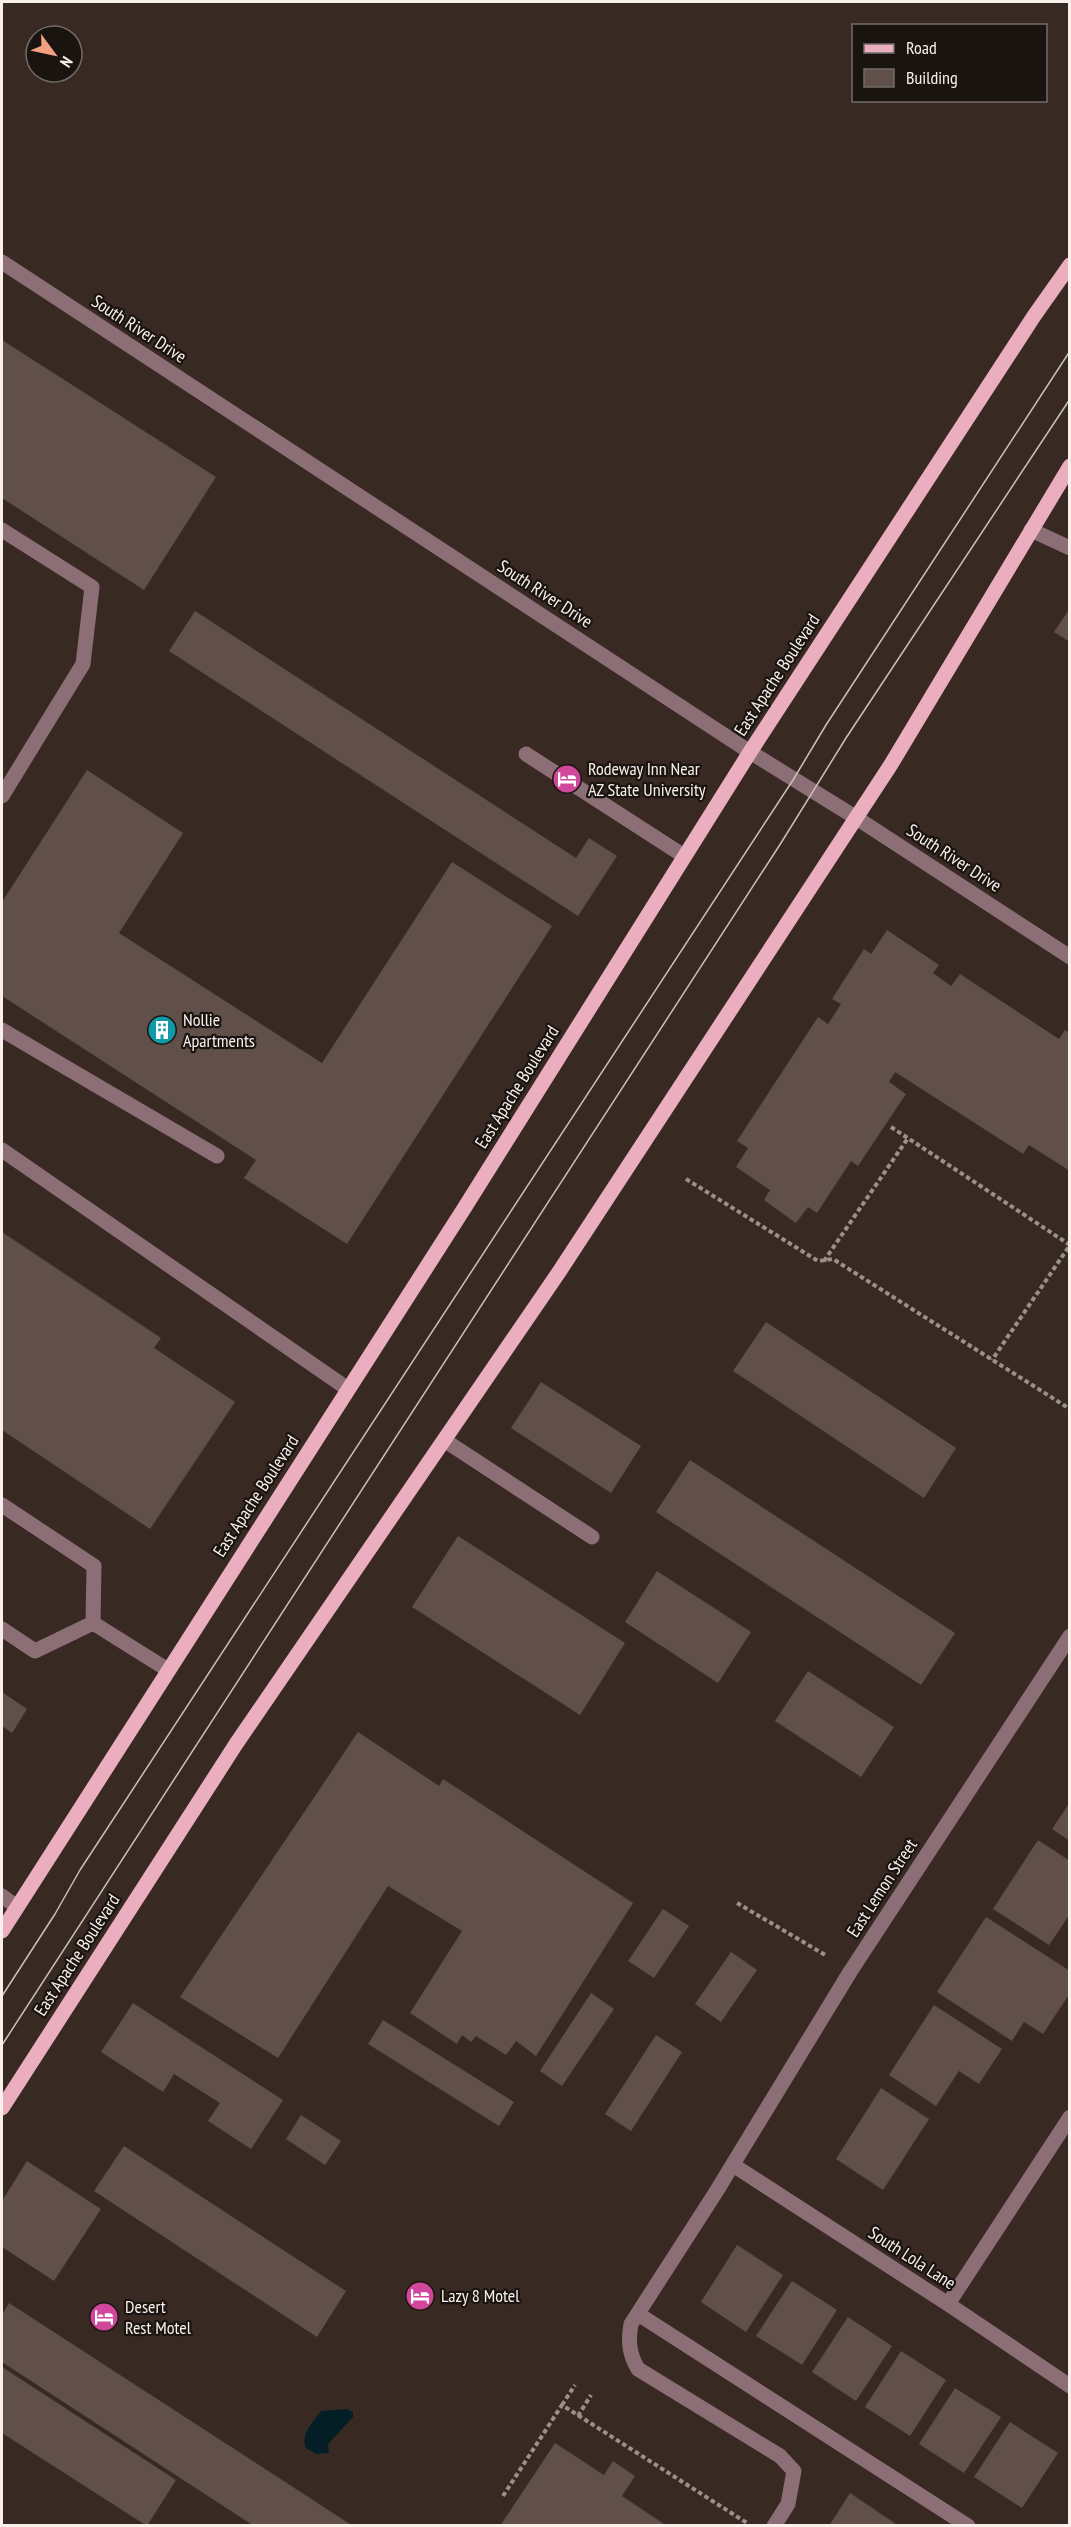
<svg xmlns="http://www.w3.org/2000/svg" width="1071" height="2527" font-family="'PT Sans Narrow',sans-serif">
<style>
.water{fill:#031e24}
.building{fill:#605049}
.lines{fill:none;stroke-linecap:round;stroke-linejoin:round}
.path{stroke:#9c908b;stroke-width:4;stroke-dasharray:4.5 3;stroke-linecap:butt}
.minor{stroke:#8c6e76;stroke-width:15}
.major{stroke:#ebaebe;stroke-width:15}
.tram{stroke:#cbc0bb;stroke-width:1.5}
.labels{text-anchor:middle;stroke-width:4.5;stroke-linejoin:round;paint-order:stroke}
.street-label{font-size:18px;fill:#f9efeb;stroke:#1a1411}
.poi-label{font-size:18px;fill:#f9efeb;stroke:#1a1411;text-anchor:start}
</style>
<rect width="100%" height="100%" fill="#382923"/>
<path class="water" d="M347,2409L353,2412V2417L328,2444L329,2453L316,2454L306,2448C300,2434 313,2422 321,2411Z"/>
<path class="building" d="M2,340L216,477L144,590L2,498Z
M1070,608V642L1054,632Z
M195,611L576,858L589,838L617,856L578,916L169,651Z
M87,770L183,833L119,933L322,1063L452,862L552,926L347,1244L244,1178L256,1160L2,996V902Z
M887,930L939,965L933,973L951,986L960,974L1059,1039L1065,1030L1070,1033V1171L1029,1145L1023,1154L895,1072L889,1082L906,1094L858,1166L851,1161L817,1213L808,1207L796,1223L764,1200L770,1190L736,1167L748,1148L737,1141L818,1017L828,1024L841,1004L832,999L864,949L871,954Z
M2,1232L161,1338L154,1348L235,1402L150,1529L2,1430Z
M766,1322L956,1448L924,1498L733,1371Z
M541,1382L641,1446L611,1493L511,1428Z
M690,1460L955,1633L921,1685L656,1512Z
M458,1536L625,1643L580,1715L412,1607Z
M657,1571L751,1632L718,1683L625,1622Z
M808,1671L894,1727L861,1777L775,1721Z
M2,1692L27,1709L12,1733L2,1726Z
M358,1732L439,1786L443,1779L633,1903L536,2056L516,2041L506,2055L476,2036L471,2042L462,2035L457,2044L410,2013L462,1931L388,1886L278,2058L180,1997Z
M1070,1802V1841L1052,1829Z
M1038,1840L1070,1861V1914L1049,1945L993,1909Z
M663,1909L689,1926L654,1978L628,1961Z
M986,1917L1070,1971V1993L1043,2034L1024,2022L1012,2041L937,1992Z
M731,1952L757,1970L721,2022L695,2004Z
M591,1993L614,2009L562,2086L540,2071Z
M133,2003L283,2100L251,2149L208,2121L220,2103L174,2074L163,2092L101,2052Z
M934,2005L1002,2049L979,2084L959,2071L936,2106L889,2075Z
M383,2020L514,2102L499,2126L368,2044Z
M656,2035L682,2052L631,2131L605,2114Z
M881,2088L929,2119L883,2190L836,2159Z
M301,2115L341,2141L325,2165L286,2139Z
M124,2146L346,2291L317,2337L94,2191Z
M27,2161L101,2209L54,2281L2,2247V2201Z
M737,2245L783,2275L746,2332L701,2302Z
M792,2281L837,2310L802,2365L756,2336Z
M9,2303L353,2526H254L2,2362V2315Z
M848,2317L892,2346L856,2401L812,2372Z
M901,2351L946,2380L910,2436L865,2407Z
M2,2367L176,2480L147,2526L2,2433Z
M955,2388L1001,2417L964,2473L919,2444Z
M1010,2422L1058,2453L1022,2508L974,2477Z
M555,2443L604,2475L613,2461L635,2476L622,2496L667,2526H500Z
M850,2493L899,2526H829Z"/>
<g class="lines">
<path class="path" d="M891,1127L1070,1245L992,1360
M686,1179L818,1261L833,1259L1070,1409
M824,1261L908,1138
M737,1903L827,1956
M562,2405L575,2385
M578,2416L591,2395
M503,2496L562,2405L747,2523"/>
<path class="minor" d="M2,262L750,752L855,817L1070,957
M2,530L92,587L83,664L2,796
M1031,530L1070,548
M526,754L684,856
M2,1030L217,1156
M2,1150L348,1389
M444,1440L592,1537
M2,1505L94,1566L93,1623
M93,1623L168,1670
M2,1629L35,1651L93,1623
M2,1896L17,1907
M733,2165L948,2304L1070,2386
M948,2304L1070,2117
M638,2314L968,2526
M774,2526L788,2504L794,2471L780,2456L638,2369C629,2354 628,2341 631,2324L716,2192L850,1972L1070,1636"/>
<path class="major" d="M2,1931L465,1207L750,752L1034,316L1070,265
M2,2108L236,1744L559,1272L890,766L1070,466"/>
<path class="tram" d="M2,1996L55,1914L80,1870L793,780L826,725L1070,351
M2,2045L781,843L846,738L1070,399"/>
</g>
<defs>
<g id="hotel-disc" transform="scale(1.5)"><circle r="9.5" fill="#d1479c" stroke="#1a1411"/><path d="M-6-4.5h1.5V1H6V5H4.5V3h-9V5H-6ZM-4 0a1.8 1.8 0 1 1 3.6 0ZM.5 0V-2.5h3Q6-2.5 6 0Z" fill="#fff"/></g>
<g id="building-disc" transform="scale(1.5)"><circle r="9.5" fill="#0f9aa8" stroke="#1a1411"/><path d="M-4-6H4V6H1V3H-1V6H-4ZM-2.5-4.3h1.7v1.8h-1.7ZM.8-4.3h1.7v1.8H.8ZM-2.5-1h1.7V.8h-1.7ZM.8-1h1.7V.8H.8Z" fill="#fff"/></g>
</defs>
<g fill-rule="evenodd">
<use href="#hotel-disc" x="567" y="779"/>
<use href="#building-disc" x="162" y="1030"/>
<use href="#hotel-disc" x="420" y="2296"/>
<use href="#hotel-disc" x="104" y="2317"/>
</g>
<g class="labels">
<g class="street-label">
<text transform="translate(139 329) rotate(33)" y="6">South River Drive</text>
<text transform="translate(545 594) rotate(33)" y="6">South River Drive</text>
<text transform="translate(777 675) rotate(-57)" y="6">East Apache Boulevard</text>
<text transform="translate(954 858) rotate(33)" y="6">South River Drive</text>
<text transform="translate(517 1087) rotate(-58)" y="6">East Apache Boulevard</text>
<text transform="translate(256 1496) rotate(-57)" y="6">East Apache Boulevard</text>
<text transform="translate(882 1888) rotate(-57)" y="6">East Lemon Street</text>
<text transform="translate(77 1955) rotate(-57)" y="6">East Apache Boulevard</text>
<text transform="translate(912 2258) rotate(33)" y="6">South Lola Lane</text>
</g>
<g class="poi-label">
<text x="588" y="775">Rodeway Inn Near<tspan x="588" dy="21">AZ State University</tspan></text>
<text x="183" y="1026">Nollie<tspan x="183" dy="21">Apartments</tspan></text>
<text x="441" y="2302">Lazy 8 Motel</text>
<text x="125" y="2313">Desert<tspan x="125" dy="21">Rest Motel</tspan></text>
</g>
</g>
<rect width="1071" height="2527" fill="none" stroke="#f9efeb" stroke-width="6"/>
<rect x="852" y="24" width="195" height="78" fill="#1a1411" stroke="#736c68" stroke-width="1.5"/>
<rect x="864" y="44" width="30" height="9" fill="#ebaebe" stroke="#736c68" stroke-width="1.5"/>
<text x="906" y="54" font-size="18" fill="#f9efeb">Road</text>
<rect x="864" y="69" width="30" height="18" fill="#605049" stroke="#736c68" stroke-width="1.5"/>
<text x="906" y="84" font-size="18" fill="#f9efeb">Building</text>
<g transform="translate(54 54) rotate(123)"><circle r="28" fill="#1a1411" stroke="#736c68" stroke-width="1.5"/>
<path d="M0-4.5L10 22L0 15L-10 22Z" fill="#f2a080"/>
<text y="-9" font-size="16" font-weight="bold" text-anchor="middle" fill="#f9efeb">N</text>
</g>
</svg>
